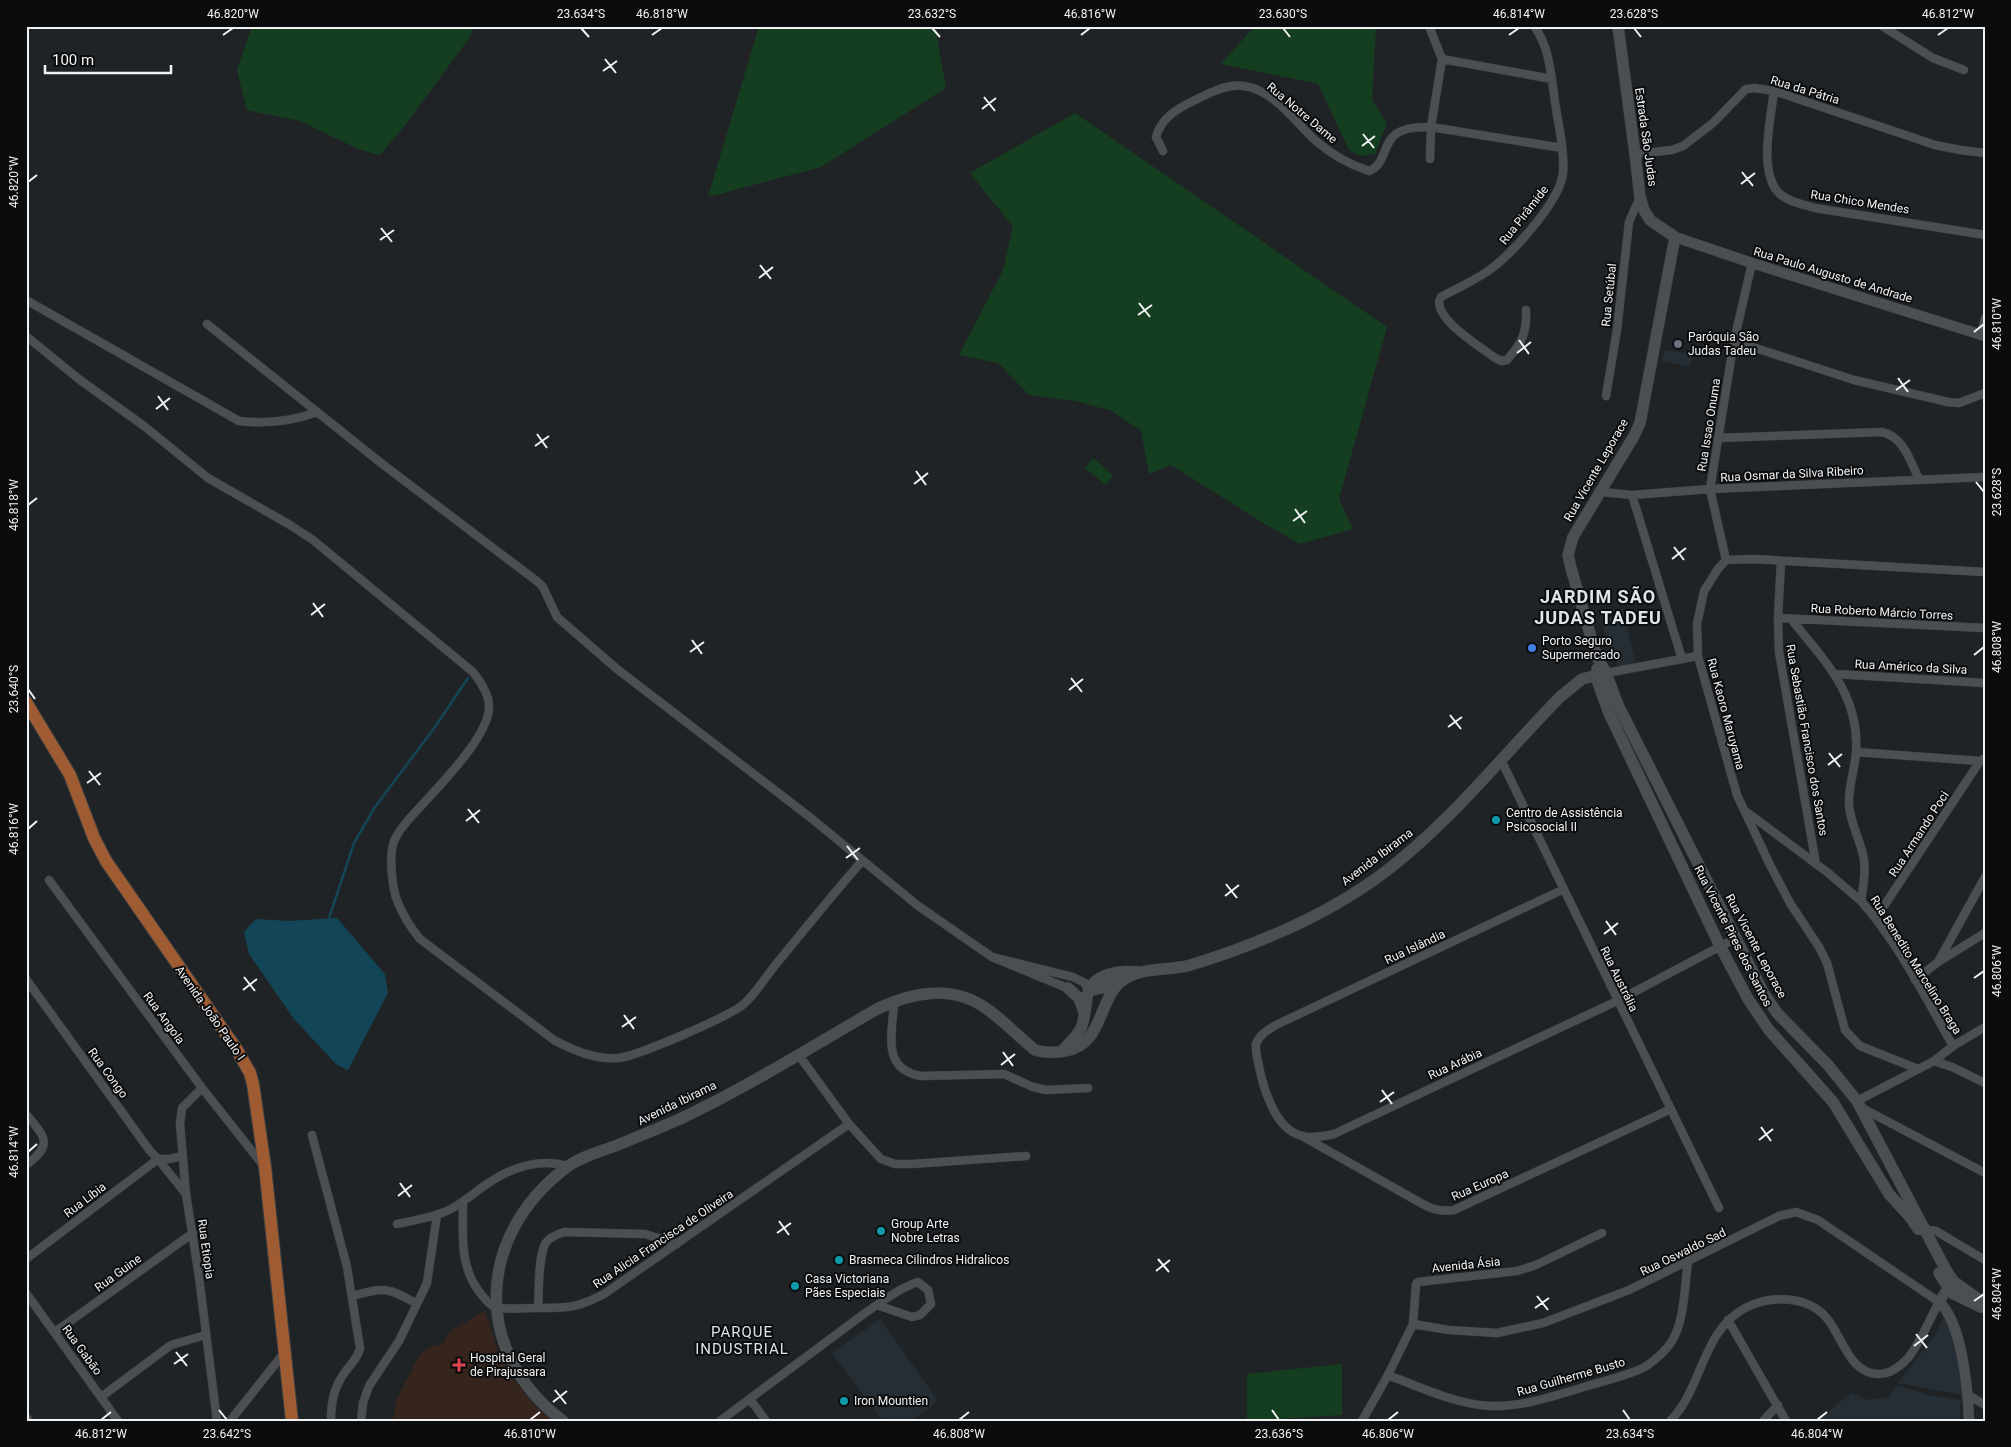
<svg xmlns="http://www.w3.org/2000/svg" width="2011" height="1447" font-family="Roboto,sans-serif">
<style>
.built{fill:#262e35}
.medical{fill:#36251d}
.green{fill:#153d1f}
.water{fill:#124656}
.lines{fill:none;stroke-linecap:round;stroke-linejoin:round}
.stream{stroke:#124656;stroke-width:2.5}
.minor-casing{stroke:#3c3f41;stroke-width:9}
.tertiary-casing{stroke:#3c3f41;stroke-width:11}
.secondary-casing{stroke:#3c3f41;stroke-width:12}
.primary-casing{stroke:#3c3f41;stroke-width:14}
.minor{stroke:#4c4f52;stroke-width:8}
.tertiary{stroke:#4c4f52;stroke-width:10}
.secondary{stroke:#4c4f52;stroke-width:11}
.primary{stroke:#9f5b31;stroke-width:12}
.ticks{fill:none;stroke:#f0f2f4;stroke-width:2}
.worship-dot{fill:#6b7280;stroke:#0b0c0d;stroke-width:2}
.shop-dot{fill:#3f7fe0;stroke:#0b0c0d;stroke-width:2}
.culture-dot{fill:#0f9aa8;stroke:#0b0c0d;stroke-width:2}
.health-dot{fill:#e0444e;stroke:#0b0c0d;stroke-width:2}
.labels{text-anchor:middle;stroke-width:4;stroke-linejoin:round;paint-order:stroke}
.street-label{font-size:12px;fill:#f0f2f4;stroke:#0b0c0d}
.poi-label{font-size:12px;fill:#f0f2f4;stroke:#0b0c0d;text-anchor:start}
.quarter-label{font-size:15px;letter-spacing:1px;fill:#e0e4e8;stroke:#0b0c0d}
.district-label{font-size:18px;font-weight:bold;letter-spacing:1px;fill:#e0e4e8;stroke:#0b0c0d}
.neatline{fill:none;stroke:#f0f2f4;stroke-width:2}
.ticks-label{font-size:12px;text-anchor:middle;fill:#f0f2f4}
</style>
<rect width="100%" height="100%" fill="#202326"/>
<path class="built" d="M1665,350L1693,354L1690,367L1662,361Z
M1624,613L1635,661L1619,667L1611,651L1601,620Z
M1945,1317L1948,1320L1955,1348L1963,1395L1898,1383L1936,1334L1940,1323Z
M880,1319L938,1401L911,1421H883L832,1353Z
M1897,1386L1929,1395L1961,1400L1960,1421H1817L1851,1393L1868,1400L1889,1397Z"/>
<path class="medical" d="M485,1310L498,1352L513,1379L534,1405L554,1421H393L397,1398L421,1353L431,1347L443,1344L448,1334L453,1329L465,1323Z"/>
<path class="green" d="M252,26H473L470,37L406,124L380,155L358,149L300,121L247,110L237,70Z
M759,26H935L946,88L821,167L708,197Z
M1255,26H1376L1372,100L1387,123L1375,154L1360,156L1349,150L1318,84L1221,64Z
M1075,113L1387,327L1339,499L1353,529L1300,544L1260,521L1171,465L1149,474L1141,431L1112,411L1076,401L1029,395L998,363L959,355L1003,270L1013,227L970,173Z
M1093,458L1113,475L1106,485L1085,468Z
M1342,1364V1415L1247,1421V1374Z"/>
<path class="water" d="M337,918L385,974L388,993L348,1070L337,1065L294,1019L249,954L244,932L256,919L288,921Z"/>
<g class="lines">
<path class="stream" d="M328,921L354,843L375,807L435,727L468,678"/>
<g class="minor-casing">
<path id="minor" d="M1429,26L1442,59L1431,127L1430,159
M1882,26L1933,58L1964,70
M1442,59L1552,79
M1774,91C1771,118 1758,172 1779,193C1788,202 1803,204 1815,208L1985,235
M1163,151L1156,137C1161,118 1177,109 1193,101C1208,94 1227,83 1244,86C1274,90 1295,122 1316,141C1332,155 1348,164 1369,171C1386,165 1382,144 1396,134C1406,127 1420,127 1431,127L1562,148
M1635,154L1672,150L1683,146L1713,123L1746,89L1755,88L1774,91L1935,145L1960,150L1985,153
M26,300L239,421C265,424 293,421 317,412
M1526,310C1527,333 1522,343 1507,360L1502,361L1495,358C1481,347 1429,316 1441,297C1456,289 1471,282 1485,273C1509,258 1560,202 1563,173C1565,150 1558,124 1555,102C1551,76 1550,47 1534,26
M207,324L381,463L538,582L543,587L557,617L617,669L811,818L917,905L992,957L1072,990
M1981,335L1985,318
M26,336L80,380L144,426L208,478L290,525L313,540L473,672C480,681 489,694 489,706C490,735 440,785 421,806C412,816 401,826 395,839C388,853 392,889 398,903C404,917 411,928 420,939L554,1040C574,1051 596,1060 619,1058C640,1055 728,1017 744,1004C757,992 766,976 777,963C805,929 833,894 862,861
M1734,341L1854,380L1948,402L1959,403L1985,393
M1606,396L1617,330L1629,222L1640,197
M1718,438L1882,432C1904,437 1910,461 1919,479
M1601,492L1632,495L1710,489L1985,477
M1632,495L1682,659
M1726,560L1710,489L1734,341L1752,263
M1781,561L1778,618L1779,652L1816,864
M1778,618L1985,628
M1791,619C1824,660 1860,695 1856,752C1855,770 1848,786 1849,805C1850,823 1861,841 1864,860C1866,873 1863,888 1861,901C1899,944 1925,997 1953,1046
M1606,673L1698,656
M1835,674L1985,683
M1856,752L1980,761
M1501,760L1719,1208
M1744,810L1827,872L1861,901
M49,880L202,1088L263,1165
M1564,889L1276,1025C1268,1030 1259,1035 1256,1044C1255,1051 1258,1060 1259,1067C1264,1090 1276,1131 1303,1136C1313,1139 1324,1136 1334,1134L1617,1001L1736,938
M1876,918L1980,761L1985,758
M992,957L1073,977L1085,983L1088,991
M1938,962L1985,877
M26,979L150,1151L158,1159H170L182,1156
M1915,980L1938,962L1985,933
M894,1001C893,1032 880,1069 921,1076L1004,1074L1033,1087L1046,1090L1088,1088
M798,1054L849,1124L881,1159L895,1164H912L1026,1156
M1934,1061L1952,1067L1985,1083
M1918,1069L1860,1046L1845,1030L1827,963L1819,947L1790,903L1770,865L1737,795L1698,656L1697,624L1704,591L1718,569L1726,560L1753,559L1985,572
M202,1088L182,1108L180,1124L186,1194L199,1277L217,1421
M1857,1101L1934,1061L1953,1046L1985,1027
M1862,1108L1985,1173
M26,1114C45,1137 54,1144 26,1165
M312,1135L347,1267L360,1348C358,1358 351,1364 345,1372C334,1387 331,1402 331,1421
M1304,1137L1419,1202C1431,1209 1440,1212 1454,1210L1671,1109
M463,1202C463,1235 459,1267 481,1294C485,1299 489,1305 495,1307C507,1310 522,1308 534,1308C565,1308 576,1309 604,1294L849,1124
M397,1224C414,1220 433,1218 449,1210C461,1204 471,1196 481,1188C507,1169 537,1157 568,1166
M1922,1231L1928,1230L1936,1231L1985,1260
M26,1259L158,1159L186,1194
M26,1293L118,1421
M352,1296C384,1287 388,1287 417,1304
M538,1308C539,1291 538,1259 545,1244C549,1237 557,1234 565,1232L645,1234L677,1244
M1728,1320L1786,1421
M1413,1324L1449,1330L1497,1333L1543,1323L1629,1290L1779,1216L1796,1212L1818,1220L1939,1302C1929,1320 1921,1342 1908,1358C1901,1366 1890,1374 1879,1374C1848,1374 1842,1334 1825,1316C1806,1296 1771,1295 1747,1307C1701,1330 1703,1389 1670,1421
M55,1332L193,1233
M1388,1375C1420,1387 1455,1404 1490,1406C1526,1407 1560,1394 1594,1384C1611,1379 1629,1375 1645,1367C1655,1360 1666,1351 1672,1341C1685,1319 1684,1288 1688,1263
M1968,1395L1985,1405
M101,1397L171,1345L206,1335
M750,1399L766,1421
M26,1417L29,1421
M230,1421L284,1353
M361,1421L363,1403L369,1386L399,1341L427,1283L437,1215
M720,1421L865,1313C882,1302 899,1288 918,1282L928,1290L931,1304L920,1315L912,1317L877,1305
M1362,1421L1388,1375L1413,1324L1416,1284L1418,1282L1517,1271L1536,1265L1602,1233
M1763,1421L1778,1405"/>
</g>
<g class="tertiary-casing">
<path id="tertiary" d="M1675,237L1752,263L1985,336
M1952,1282L1939,1302C1962,1322 1968,1390 1969,1421"/>
</g>
<g class="secondary-casing">
<path id="secondary" d="M1618,26L1635,154L1640,197L1644,210L1650,220L1675,237L1640,423L1634,436L1573,537L1568,555L1571,568L1596,655L1606,673L1618,705L1763,992L1777,1013L1828,1065L1857,1101L1946,1270L1953,1281L1985,1304
M1597,669L1598,683L1609,713L1720,946L1748,999L1769,1030L1833,1102L1889,1194L1910,1217L1918,1229
M1068,988L1079,998L1084,1012
M1089,991L1117,984
M1061,1052C1068,1044 1077,1037 1081,1028C1086,1017 1085,1004 1088,993C1094,973 1121,970 1138,972
M1939,1273L1952,1293L1981,1307
M563,1421C471,1352 476,1235 567,1167C580,1157 599,1152 615,1146C637,1137 660,1128 682,1118C749,1086 813,1046 877,1009C913,992 952,984 987,1009C1004,1021 1019,1037 1035,1050C1045,1053 1054,1053 1065,1051C1107,1044 1096,993 1128,977C1145,968 1168,970 1187,966C1225,955 1264,940 1300,923C1331,908 1362,890 1390,868C1453,819 1504,754 1560,697L1582,679L1606,673"/>
</g>
<g class="primary-casing">
<path id="primary" d="M26,702L70,775L94,838L106,861L237,1050L250,1073L253,1084L265,1167L292,1421"/>
</g>
<use href="#minor" class="minor"/>
<use href="#tertiary" class="tertiary"/>
<use href="#secondary" class="secondary"/>
<use href="#primary" class="primary"/>
</g>
<path class="ticks" d="M581,28L589,37M932,28L940,37M1283,28L1290,37M1634,28L1641,37M223,35L233,28M652,35L662,28M1081,35L1090,28M1509,35L1519,28M1938,35L1948,28M605,59L616,73M603,71L617,61M984,97L995,111M982,109L996,98M1363,134L1374,148M1362,146L1375,136M1742,172L1753,186M28,182L37,175M1741,184L1755,173M381,228L392,242M380,240L394,230M760,265L771,279M759,278L773,267M1139,303L1150,317M1138,315L1152,305M1974,332L1984,324M1519,340L1529,354M1517,353L1531,342M1898,378L1908,392M1896,390L1910,380M158,396L168,410M156,409L170,398M537,434L547,448M535,446L549,436M916,471L926,485M1976,482L1984,492M914,484L928,473M28,505L37,498M1295,509L1305,523M1293,521L1307,511M1674,547L1684,560M1672,559L1686,548M313,603L323,617M311,615L325,604M692,640L702,654M690,652L704,642M1974,655L1984,647M1071,678L1082,692M28,689L35,699M1069,690L1083,679M1450,715L1461,729M1448,727L1462,717M1829,753L1840,767M1828,765L1842,754M89,771L100,785M87,783L101,773M468,809L479,823M466,821L480,810M28,829L37,821M847,846L858,860M846,858L860,848M1226,884L1237,898M1225,896L1239,885M1606,921L1616,935M1604,934L1618,923M244,977L255,991M1974,978L1984,971M243,990L257,979M624,1015L634,1029M622,1027L636,1017M1003,1052L1013,1066M1001,1065L1015,1054M1382,1090L1392,1104M1380,1102L1394,1092M1761,1127L1771,1141M1759,1140L1773,1129M28,1152L37,1144M400,1183L410,1197M398,1196L412,1185M779,1221L789,1235M777,1233L791,1223M1158,1259L1169,1272M1156,1271L1170,1260M1537,1296L1548,1310M1974,1301L1984,1294M1535,1308L1549,1298M1916,1334L1927,1348M1914,1346L1928,1335M176,1352L187,1366M174,1364L188,1354M555,1390L566,1404M553,1402L567,1391M219,1410L227,1420M1272,1410L1279,1420M1623,1410L1630,1420M101,1420L111,1412M530,1420L540,1412M959,1420L969,1412M1388,1420L1398,1412M1817,1420L1827,1412"/>
<circle class="worship-dot" cx="1678" cy="344" r="5"/>
<circle class="shop-dot" cx="1532" cy="648" r="5"/>
<g class="culture-dot">
<circle cx="1496" cy="820" r="5"/>
<circle cx="881" cy="1231" r="5"/>
<circle cx="839" cy="1260" r="5"/>
<circle cx="795" cy="1286" r="5"/>
<circle cx="844" cy="1401" r="5"/>
</g>
<path class="health-dot" d="M456.5 1357.5h5v5h5v5h-5v5h-5v-5h-5v-5h5z"/>
<g class="labels">
<g class="street-label">
<text transform="translate(1805 90) rotate(17)" y="4">Rua da Pátria</text>
<text transform="translate(1302 113) rotate(40)" y="4">Rua Notre Dame</text>
<text transform="translate(1646 137) rotate(82)" y="4">Estrada São Judas</text>
<text transform="translate(1860 202) rotate(9)" y="4">Rua Chico Mendes</text>
<text transform="translate(1524 215) rotate(-52)" y="4">Rua Pirâmide</text>
<text transform="translate(1833 275) rotate(17)" y="4">Rua Paulo Augusto de Andrade</text>
<text transform="translate(1609 295) rotate(-84)" y="4">Rua Setúbal</text>
<text transform="translate(1709 425) rotate(-81)" y="4">Rua Issao Onuma</text>
<text transform="translate(1596 470) rotate(-60)" y="4">Rua Vicente Leporace</text>
<text transform="translate(1792 474) rotate(-3)" y="4">Rua Osmar da Silva Ribeiro</text>
<text transform="translate(1882 612) rotate(3)" y="4">Rua Roberto Márcio Torres</text>
<text transform="translate(1911 667) rotate(3)" y="4">Rua Américo da Silva</text>
<text transform="translate(1726 714) rotate(75)" y="4">Rua Kaoro Maruyama</text>
<text transform="translate(1807 740) rotate(80)" y="4">Rua Sebastião Francisco dos Santos</text>
<text transform="translate(1919 834) rotate(-57)" y="4">Rua Armando Poci</text>
<text transform="translate(1377 857) rotate(-37)" y="4">Avenida Ibirama</text>
<text transform="translate(1733 936) rotate(63)" y="4">Rua Vicente Pires dos Santos</text>
<text transform="translate(1756 946) rotate(62)" y="4">Rua Vicente Leporace</text>
<text transform="translate(1415 947) rotate(-25)" y="4">Rua Islândia</text>
<text transform="translate(1916 965) rotate(58)" y="4">Rua Benedito Marcelino Braga</text>
<text transform="translate(1619 979) rotate(64)" y="4">Rua Austrália</text>
<text transform="translate(210 1013) rotate(55)" y="4">Avenida João Paulo I</text>
<text transform="translate(164 1018) rotate(54)" y="4">Rua Angola</text>
<text transform="translate(1455 1064) rotate(-25)" y="4">Rua Arábia</text>
<text transform="translate(108 1073) rotate(54)" y="4">Rua Congo</text>
<text transform="translate(677 1103) rotate(-26)" y="4">Avenida Ibirama</text>
<text transform="translate(1480 1185) rotate(-24)" y="4">Rua Europa</text>
<text transform="translate(85 1200) rotate(-37)" y="4">Rua Líbia</text>
<text transform="translate(663 1239) rotate(-34)" y="4">Rua Alicia Francisca de Oliveira</text>
<text transform="translate(206 1249) rotate(82)" y="4">Rua Etiopia</text>
<text transform="translate(1683 1252) rotate(-26)" y="4">Rua Oswaldo Sad</text>
<text transform="translate(1466 1265) rotate(-6)" y="4">Avenida Ásia</text>
<text transform="translate(118 1273) rotate(-36)" y="4">Rua Guine</text>
<text transform="translate(82 1350) rotate(54)" y="4">Rua Gabão</text>
<text transform="translate(1571 1377) rotate(-16)" y="4">Rua Guilherme Busto</text>
</g>
<g class="poi-label">
<text x="1688" y="341">Paróquia São<tspan x="1688" dy="14">Judas Tadeu</tspan></text>
<text x="1542" y="645">Porto Seguro<tspan x="1542" dy="14">Supermercado</tspan></text>
<text x="1506" y="817">Centro de Assistência<tspan x="1506" dy="14">Psicosocial II</tspan></text>
<text x="891" y="1228">Group Arte<tspan x="891" dy="14">Nobre Letras</tspan></text>
<text x="849" y="1264">Brasmeca Cilindros Hidralicos</text>
<text x="805" y="1283">Casa Victoriana<tspan x="805" dy="14">Pães Especiais</tspan></text>
<text x="470" y="1362">Hospital Geral<tspan x="470" dy="14">de Pirajussara</tspan></text>
<text x="854" y="1405">Iron Mountien</text>
</g>
<g class="quarter-label">
<text x="742" y="1337">PARQUE<tspan x="742" dy="17">INDUSTRIAL</tspan></text>
</g>
<g class="district-label">
<text x="1598" y="603">JARDIM SÃO<tspan x="1598" dy="21">JUDAS TADEU</tspan></text>
</g>
</g>
<rect width="2011" height="1447" fill="none" stroke="#0b0c0d" stroke-width="55"/>
<path d="M45 65v8h126v-8" fill="none" stroke="#f0f2f4" stroke-width="2.5"/>
<text x="52" y="65" font-size="15" fill="#f0f2f4" stroke="#0b0c0d" stroke-width="4" paint-order="stroke">100 m</text>
<rect x="28" y="28" width="1956" height="1392" class="neatline"/>
<g class="ticks-label">
<text x="233" y="18">46.820°W</text>
<text x="581" y="18">23.634°S</text>
<text x="662" y="18">46.818°W</text>
<text x="932" y="18">23.632°S</text>
<text x="1090" y="18">46.816°W</text>
<text x="1283" y="18">23.630°S</text>
<text x="1519" y="18">46.814°W</text>
<text x="1634" y="18">23.628°S</text>
<text x="1948" y="18">46.812°W</text>
<text transform="translate(14 182) rotate(-90)" y="4">46.820°W</text>
<text transform="translate(1997 324) rotate(-90)" y="4">46.810°W</text>
<text transform="translate(1997 492) rotate(-90)" y="4">23.628°S</text>
<text transform="translate(14 505) rotate(-90)" y="4">46.818°W</text>
<text transform="translate(1997 647) rotate(-90)" y="4">46.808°W</text>
<text transform="translate(14 689) rotate(-90)" y="4">23.640°S</text>
<text transform="translate(14 829) rotate(-90)" y="4">46.816°W</text>
<text transform="translate(1997 971) rotate(-90)" y="4">46.806°W</text>
<text transform="translate(14 1152) rotate(-90)" y="4">46.814°W</text>
<text transform="translate(1997 1294) rotate(-90)" y="4">46.804°W</text>
<text x="101" y="1438">46.812°W</text>
<text x="227" y="1438">23.642°S</text>
<text x="530" y="1438">46.810°W</text>
<text x="959" y="1438">46.808°W</text>
<text x="1279" y="1438">23.636°S</text>
<text x="1388" y="1438">46.806°W</text>
<text x="1630" y="1438">23.634°S</text>
<text x="1817" y="1438">46.804°W</text>
</g>
</svg>
